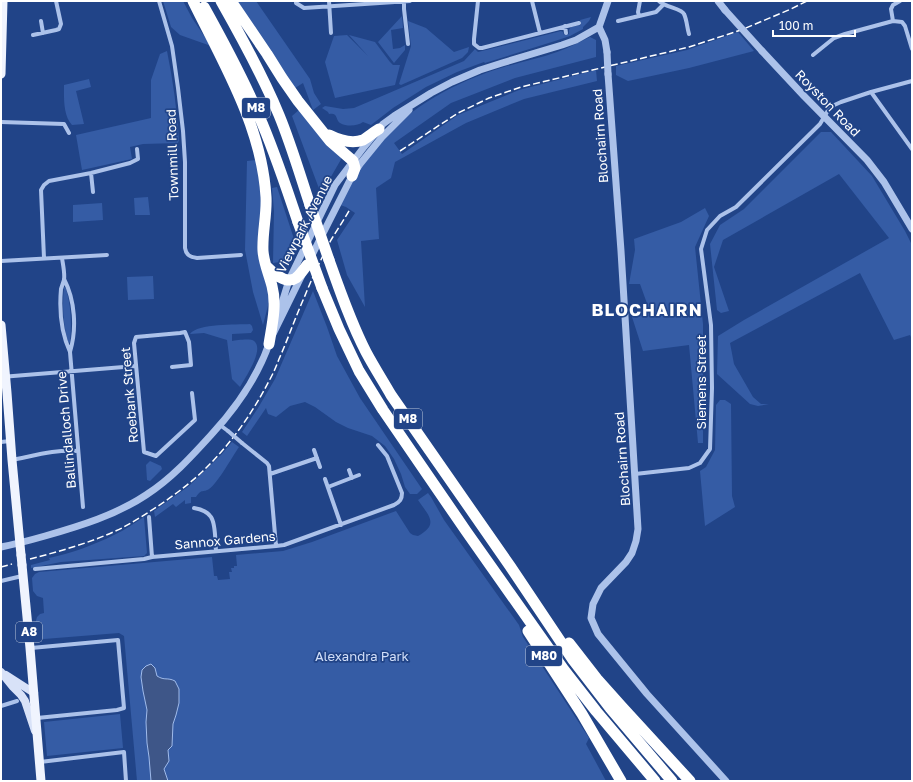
<svg xmlns="http://www.w3.org/2000/svg" width="913" height="782" font-family="'Golos Text',sans-serif">
<style>
.green{fill:#355ca5}
.water{fill:#3e5688;stroke:#a0bbeb}
.lines{fill:none;stroke-linecap:round;stroke-linejoin:round}
.minor{stroke:#acc2ea;stroke-width:4}
.tertiary{stroke:#acc2ea;stroke-width:7}
.secondary{stroke:#d8e2f8;stroke-width:8}
.primary{stroke:#f0f4fe;stroke-width:9}
.motorway{stroke:#fff;stroke-width:11}
.rail{stroke:#fff;stroke-width:1.5;stroke-dasharray:7 3;stroke-linecap:butt}
.minor-bridge{stroke:#acc2ea;stroke-width:4}
.tertiary-bridge{stroke:#acc2ea;stroke-width:7}
.primary-bridge{stroke:#f0f4fe;stroke-width:9}
.motorway-bridge{stroke:#fff;stroke-width:11}
.labels{text-anchor:middle;stroke-width:3.5;stroke-linejoin:round;paint-order:stroke}
.shield{fill:#214488;stroke:#bcc7db;stroke-width:1}
.shield-label{font-size:12px;font-weight:bold;fill:#fff}
.street-label{font-size:13px;fill:#fff;stroke:#214488}
.park-label{font-size:13px;fill:#d1def8;stroke:#214488}
.district-label{font-size:17px;font-weight:bold;letter-spacing:1px;fill:#fff;stroke:#214488}
</style>
<rect width="100%" height="100%" fill="#214488"/>
<path class="green" d="M163,1H183L192,18L211,46L180,35L171,27Z
M237,1H256L310,79L314,93L321,104L313,110L303,83L295,88Z
M402,16L403,28L391,30L393,49L400,48L405,45V50L394,63L378,42Z
M591,17L589,21L583,27V29L570,36L555,41L485,63L484,62L457,72L426,87L393,108L371,125L363,122C358,126 347,127 340,123C335,119 338,112 329,114L328,112L322,108L325,106L343,109L354,108L464,61L475,49L478,52L561,31L563,32L564,35L569,34V30L571,27L581,25L580,20Z
M408,21L426,28L454,52L469,47L468,52L462,58L401,85L399,84L411,46Z
M738,32L754,51L689,68L628,81L616,75V66L687,50Z
M347,35L368,56L349,35L375,42L390,62L393,65H400L395,85L335,98L325,62L334,36Z
M590,37L596,40V57L515,78L451,103L394,143L402,154L458,115L519,90L596,70L597,81L524,99L466,123L395,162L391,178L376,188L379,239L361,241L365,307L347,275L337,240L355,213L346,207L340,205C351,184 361,163 377,145C409,107 457,81 504,67C522,62 540,58 557,52C568,48 579,42 590,37Z
M167,51C173,80 177,110 179,140L178,143L143,144L130,147L132,159L82,170L76,135L151,118V80L160,54Z
M89,79L91,87L76,91L84,124L72,125C63,115 64,98 64,85Z
M300,109L343,156L321,194L292,116Z
M821,132H831L872,176L905,231L912,245V339L910,335L894,340L860,273L730,343L734,364L753,397L761,404H769L758,406L750,404L717,374L718,336L744,320L889,238L839,174L723,240L714,267L729,311L721,313L717,310L710,244L720,225L744,209Z
M257,160L259,170L270,298L263,325L253,292L245,250L247,161Z
M277,187L295,242L287,261L273,263L274,211L272,188Z
M148,197L150,215H135L134,198Z
M102,203L103,220L73,222V205Z
M705,208L709,216L695,247L703,324V443H698L689,345L643,351L632,317L649,309L640,284H629L635,250L634,239L681,222Z
M153,276L154,299L128,300L127,277Z
M64,287L66,288C71,306 72,323 70,342L69,343L68,342C63,324 62,306 64,287Z
M313,291L327,327L337,356L360,398L422,489L417,494H410L405,487L401,474L394,459L385,446L372,436L348,428L336,422L315,407L305,402L290,406L276,417L268,414L266,408L247,436L242,432L258,408L275,379Z
M250,324L252,326L253,330L251,333L232,334V341C237,340 251,338 254,341C265,349 245,378 240,387L232,379L227,340L204,333L190,334C198,323 236,325 250,324Z
M720,400H725L731,404L732,496L735,507L705,526L700,471L706,467L715,450L716,405Z
M232,442L239,447C232,457 218,483 209,489C203,493 202,488 196,497H191V503L185,504V500L176,507L173,504L155,517L154,511L189,486L221,455Z
M150,461L161,466L162,469L150,481L147,480L146,465Z
M428,493L431,497L444,520L519,625L523,637L589,738L586,744L606,781H137L124,636L119,633L44,639L40,638L37,635L35,624L37,617L40,614L44,613L43,598L37,596L33,591L32,578L35,574L39,572L212,557L214,576H217L218,580L230,579L229,572H232L231,568H234V566H237L236,555L283,551L312,542L396,511L410,533L413,535L418,536C440,524 428,515 418,500Z
M144,517L147,553L144,556L61,562L31,568V565L50,560L49,558C72,553 94,545 114,535C125,530 134,523 144,517Z
M120,714L123,748L47,756L44,722Z"/>
<path class="water" d="M151,664L155,668L157,676C165,681 167,677 175,681L179,689V703L176,715L173,724L172,746L168,750L169,761L164,769L168,781H151L149,757L147,743L146,722L147,710L143,691L141,677L142,670L146,666Z"/>
<g class="lines">
<path class="minor" d="M159,1L172,46L178,88L183,131L185,162V248C186,255 190,257 197,258L241,255
M296,1V3L304,8L410,1
M329,1L331,33
M404,1V9L408,44
M478,1L474,39V44L479,48H482L579,23
M532,1L540,33
M659,1C665,7 682,9 684,14C687,20 687,28 689,34
M639,16L638,12L640,1
M41,21L43,33
M618,21L656,12L663,5
M893,21L891,9L893,5L900,1
M565,26L566,33
M33,35L56,30L59,29L61,24L56,1
M813,55L834,38L845,34L893,21L902,22L905,26L912,49
M871,92L912,149
M1,122L64,124L69,133
M91,173L93,192
M44,258L41,190L44,185L49,181L91,173L130,163L138,159L137,149
M62,258C63,265 65,273 64,280C63,283 62,286 61,289C59,311 61,332 70,352L83,507
M1,261L107,255
M64,279C75,300 77,329 70,352
M172,367L191,365L189,342L185,332L180,333L136,337L134,343L144,452L156,456L195,420L192,393
M1,377L136,366
M220,425L228,431
M1,442L10,441
M242,443L267,463L269,466L276,546
M314,450L320,467
M12,460C33,456 56,449 78,451
M349,470L352,478
M270,474L317,458
M635,474L689,468L700,463L710,449L712,388L711,325L701,249L707,230L720,216L736,207L820,124L830,107L841,102L871,92L912,81
M325,479L341,525
M328,487L359,475
M194,508C200,509 207,511 211,517C216,524 215,542 216,551
M149,517L152,557
M35,569L144,559L152,557L276,546L284,545L394,505C400,502 402,499 402,493L387,456L378,445
M1,581L22,576
M31,648L118,640L124,708L117,710L37,718
M1,706L17,701
M40,762L124,752L126,781"/>
<path class="tertiary" d="M718,1L725,10
M762,51L804,96L867,160L884,182L912,229
M607,52L605,40L599,27L608,1
M608,74L621,251L638,529L636,541L632,553L626,562L601,588L593,604L591,618L598,634L647,694L726,781
M310,259L352,176L360,164L382,137L409,110
M277,319L289,280L335,185L364,147L383,124L394,116L431,93L452,82L480,70L502,63L562,45L576,40L599,27
M273,334L302,275
M1,547C16,544 31,540 45,536C80,526 116,515 146,495C171,479 191,457 211,435C236,408 258,377 270,341"/>
<path class="secondary" d="M1,672L13,687L21,695L25,701L35,731
M6,675L34,693"/>
<path class="primary" d="M1,74L3,1
M1,325L7,393L12,460L21,555
M22,565L30,648L41,781"/>
<path class="motorway" d="M193,1C223,62 262,127 266,197C267,215 262,233 263,251C264,264 269,274 272,286C277,305 272,325 269,344
M221,1C242,38 263,76 279,115C291,144 300,175 310,205
M231,1L267,54L282,78L298,101L330,141L353,161L355,168L352,176
M204,7C224,43 243,78 259,116C274,150 286,187 298,222
M329,135C339,140 352,144 363,140C368,137 374,132 379,129
M329,260C340,291 351,323 366,352C374,367 383,381 391,395L510,566L573,660L610,708L672,781
M266,266C272,272 286,285 296,278C300,275 304,269 307,265
M322,288L339,329L359,371L383,410L466,531L564,670L596,711L655,781
M528,631L582,714L621,781
M569,643L597,679L622,707L690,781"/>
<path class="rail" d="M400,151L458,113L489,98L521,87L689,47L741,30L791,9L807,1
M30,559C61,551 93,542 122,528C149,513 181,492 203,471C230,445 252,414 269,381C273,374 276,367 279,359C288,339 295,318 304,298C312,278 321,259 331,240C337,230 344,220 350,209
M1,567L12,564"/>
<path class="minor-bridge" d="M228,431L242,443"/>
<path class="tertiary-bridge" d="M725,10L762,51
M607,52L608,74"/>
<path class="primary-bridge" d="M21,555L22,565"/>
<path class="motorway-bridge" d="M310,205L329,260
M298,222L322,288"/>
</g>
<g class="labels">
<g class="shield">
<rect x="242" y="98" width="28" height="20" rx="3"/>
<rect x="394" y="409" width="28" height="20" rx="3"/>
<rect x="16" y="622" width="26" height="20" rx="3"/>
<rect x="526" y="646" width="36" height="20" rx="3"/>
</g>
<g class="shield-label">
<text x="256" y="112">M8</text>
<text x="408" y="423">M8</text>
<text x="29" y="636">A8</text>
<text x="544" y="660">M80</text>
</g>
<g class="street-label">
<text transform="translate(828 103) rotate(46)" y="5">Royston Road</text>
<text transform="translate(600 136) rotate(-94)" y="5">Blochairn Road</text>
<text transform="translate(172 155) rotate(-92)" y="5">Townmill Road</text>
<text transform="translate(304 224) rotate(-63)" y="5">Viewpark Avenue</text>
<text transform="translate(701 382) rotate(-90)" y="5">Siemens Street</text>
<text transform="translate(129 395) rotate(-95)" y="5">Roebank Street</text>
<text transform="translate(66 430) rotate(-95)" y="5">Ballindalloch Drive</text>
<text transform="translate(622 459) rotate(-94)" y="5">Blochairn Road</text>
<text transform="translate(225 540) rotate(-5)" y="5">Sannox Gardens</text>
</g>
<g class="park-label">
<text x="362" y="661">Alexandra Park</text>
</g>
<g class="district-label">
<text x="647" y="316">BLOCHAIRN</text>
</g>
</g>
<rect width="913" height="782" fill="none" stroke="#ffffff" stroke-width="4"/>
<path d="M773 30v6h82v-6" fill="none" stroke="#ffffff" stroke-width="2"/>
<text x="779" y="30" font-size="12" fill="#ffffff" stroke="#214488" stroke-width="3" paint-order="stroke">100 m</text>
</svg>
